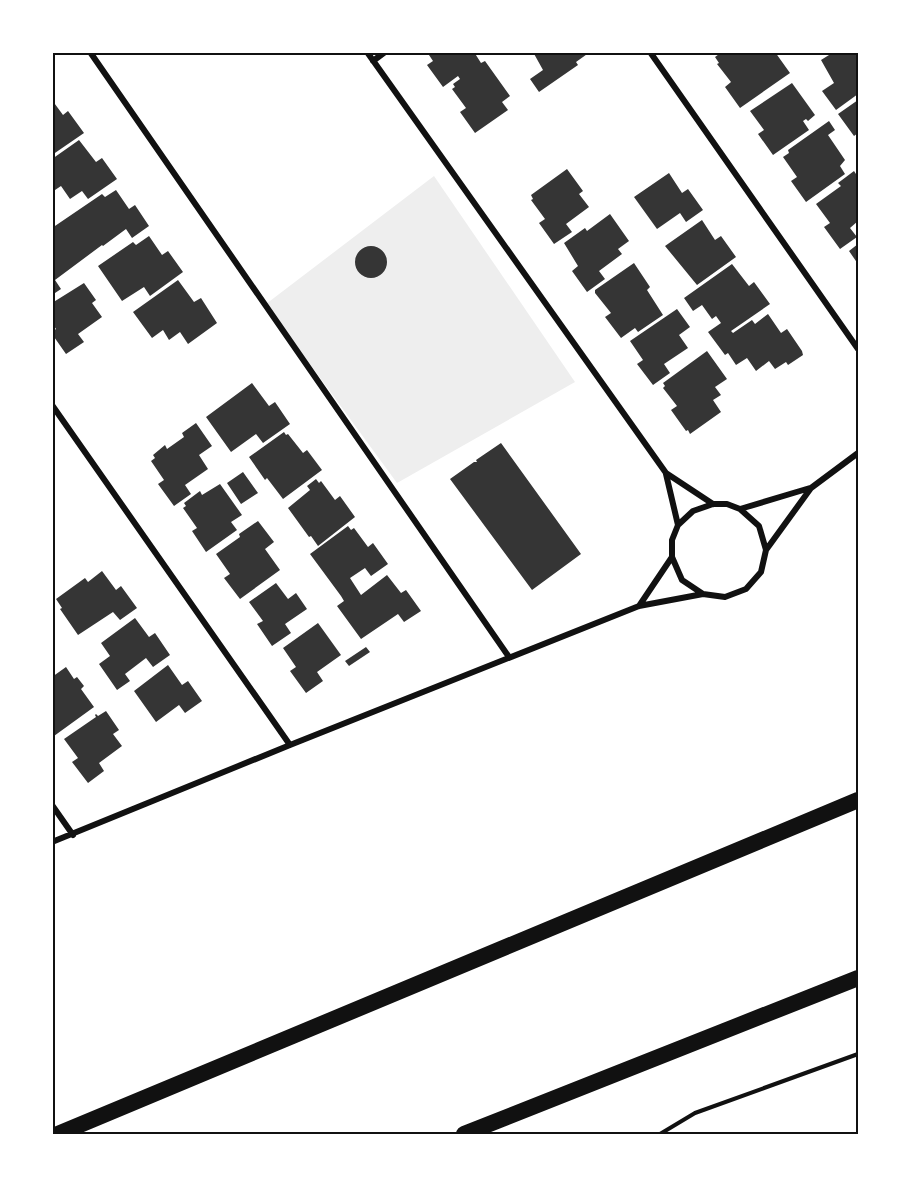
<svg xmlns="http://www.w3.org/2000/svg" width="911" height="1187" font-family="'Noto Sans',sans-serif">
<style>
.green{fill:#eee}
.building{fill:#353535}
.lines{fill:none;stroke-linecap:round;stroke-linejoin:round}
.path{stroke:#111;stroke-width:4}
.minor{stroke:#111;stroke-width:6}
.trunk{stroke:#111;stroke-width:16}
.neatline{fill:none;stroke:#111;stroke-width:2}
</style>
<rect width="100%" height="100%" fill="#fff"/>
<path class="green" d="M434,176L575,382L397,483L266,304Z"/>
<path class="building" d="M427,52H474L481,63L485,61L510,96L502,102L508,110L475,133L460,112L466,108L452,89L455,87L453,84L460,79L458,76L443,87L427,65L433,61Z
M533,52H590L576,62L578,65L539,92L530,79L543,70Z
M722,52H775L790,73L740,108L725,87L731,82L717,64L719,63L715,57Z
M827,52H858V94L836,110L822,91L834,83L821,60L829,55Z
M792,83L815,115L808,121L806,119L803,121L809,130L773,155L758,134L764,130L750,111Z
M52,100L63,115L68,111L84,133L52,155Z
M858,100V133L854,136L838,114Z
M829,121L835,130L828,135L845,160L840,166L845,174L806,202L791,181L797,177L783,157L789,153L788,150Z
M79,140L96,162L102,158L117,179L88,199L82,191L70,199L61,186L52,192V159Z
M567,169L583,191L579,194L589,207L566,224L572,232L554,244L539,223L545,219L531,200L533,199L531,195Z
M854,171L858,177V221L850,228L857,237L840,249L824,227L830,223L816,204L841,186L838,183Z
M669,173L682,193L688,189L703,210L686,222L680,213L657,229L634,197Z
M116,190L129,209L135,205L149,226L132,238L126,229L103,246L102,245L55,280L61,289L52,295V228L102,194L105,197Z
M610,214L629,241L618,249L622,254L599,271L605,279L587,292L572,271L578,266L564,243L585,228L587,231Z
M702,220L715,240L721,236L736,257L697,285L665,246Z
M149,236L162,255L168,251L183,272L150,296L144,287L122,301L98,266L133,242L136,245Z
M858,244V264L849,251Z
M355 262a16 16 0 1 1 32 0a16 16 0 1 1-32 0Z
M634,263L650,287L647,290L663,315L638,332L635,328L621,338L605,317L611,313L595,293V290Z
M732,264L749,286L754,282L770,304L731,331L733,333L752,320L755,324L768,314L781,333L787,329L802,351L803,355L788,365L786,362L775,369L769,361L756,371L747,358L736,365L728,353L725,355L708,332L721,323L716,316L712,319L702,305L693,311L684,298Z
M178,280L194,302L201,298L217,323L188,344L180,332L169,340L163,330L152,338L133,312Z
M84,283L96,300L92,303L102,317L78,334L84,342L66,354L52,334V332L56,329L52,323V303Z
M677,309L690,327L679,335L688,348L664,364L670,373L653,385L637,364L643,360L630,341Z
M707,351L727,379L715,387L721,395L713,400L721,412L690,434L688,430L686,431L671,410L677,406L663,388L665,386L663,383Z
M252,383L269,406L275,402L290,424L263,443L256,434L231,452L206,417Z
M196,423L212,446L199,455L208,469L185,485L191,494L174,506L158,484L164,480L151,461L155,458L153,455L165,445L167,449L184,437L182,433Z
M284,432L286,435L288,434L303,453L307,450L322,470L283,499L267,478L265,480L249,457Z
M501,443L581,554L532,590L450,479L474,462H477L476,460Z
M243,472L258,493L241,504L227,483Z
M316,479L319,483L321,481L335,500L340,496L355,517L318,546L311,536L309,537L288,508L310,490L307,486Z
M220,484L242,515L231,522L237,530L206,552L192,531L197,528L183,508L186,506L184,503L200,491L202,495Z
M258,521L274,542L265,549L280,570L240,599L224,578L230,574L216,554L240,537L239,534Z
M348,526L351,530L354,528L368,547L373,543L388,564L371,576L365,568L350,578L361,595L387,575L401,593L406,590L421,611L404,622L398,614L361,639L337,606L344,601L341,596L310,554Z
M102,571L116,590L121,586L137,608L120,620L113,612L78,635L60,609L62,608L56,599L85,578L88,582Z
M276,583L288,599L296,593L307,609L285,624L291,633L272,646L257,624L263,621L249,602Z
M135,618L149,637L155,633L170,655L153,667L146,658L125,674L130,681L117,690L99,664L110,656L101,643Z
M318,623L341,655L317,672L323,681L306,693L290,671L296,667L283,648Z
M366,647L370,652L349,666L345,661Z
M168,665L182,685L188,681L202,701L185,713L179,705L156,722L134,691Z
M66,667L74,679L77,677L84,686L81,689L94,707L54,736L52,733V677Z
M106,711L119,730L113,734L122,746L99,763L104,771L88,783L72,762L78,758L64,739L96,717L95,715L96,714L98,716Z"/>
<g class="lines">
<path class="path" d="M660,1134L695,1113L858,1054"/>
<path class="minor" d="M90,52L509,657
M367,52L666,473L713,504
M650,52L858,349
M373,61L385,52
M52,405L290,745
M666,474L678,525
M740,509L810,488
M766,550L811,488L858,453
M639,606L672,557
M52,805L73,835
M52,842L290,745L639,606L703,594L725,597L746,589L761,572L766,550L759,526L740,509L727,504H713L693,511L678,525L672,540V557L682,580L703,594"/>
<path class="trunk" d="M58,1134L858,800
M464,1134L858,978"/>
</g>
<rect width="911" height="1187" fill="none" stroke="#ffffff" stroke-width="108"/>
<rect x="54" y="54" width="803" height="1079" class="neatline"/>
</svg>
